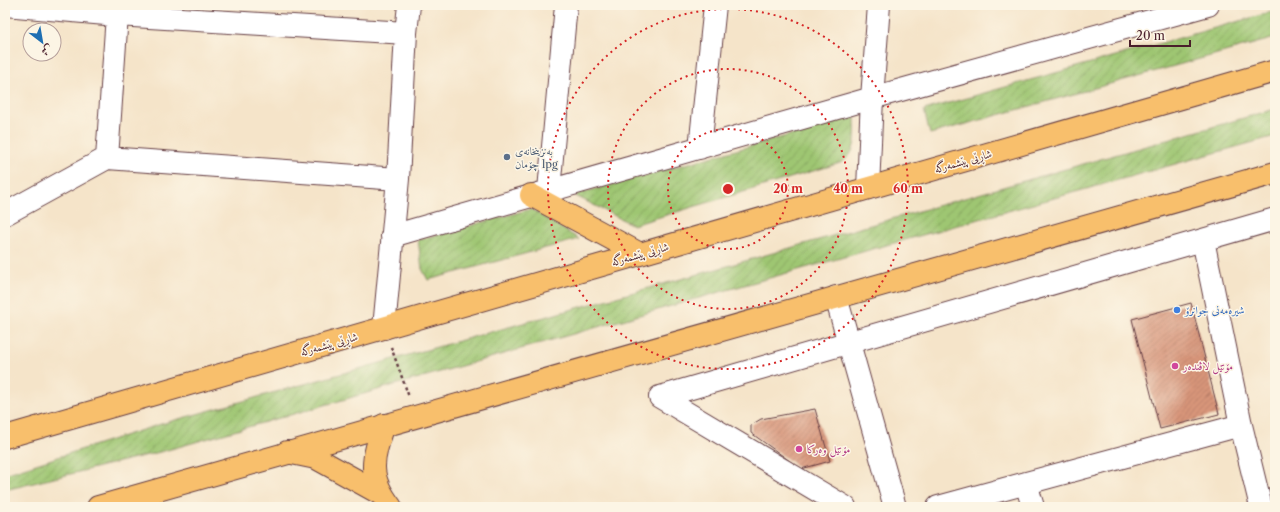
<svg xmlns="http://www.w3.org/2000/svg" width="1280" height="512" font-family="'Libre Caslon Text',Amiri,serif">
<style>
.garden{fill:url(#garden-furrows);stroke:#74724e}
.building{fill:url(#building-hatch)}
.lines{fill:none;stroke-linecap:round;stroke-linejoin:round}
.minor-casing{stroke:#643d43;stroke-width:24}
.major-casing{stroke:#643d43;stroke-width:24}
.highway-casing{stroke:#643d43;stroke-width:24}
.path{stroke:#643d43;stroke-width:2.5;stroke-dasharray:3 3;stroke-linecap:butt}
.minor{stroke:#fff;stroke-width:22}
.major{stroke:#f8bf6c;stroke-width:22}
.highway{stroke:#f8bf6c;stroke-width:22}
.ring{fill:none;stroke:#d62828;stroke-width:2;stroke-dasharray:2 4}
.service-dot{fill:#5c6f8a;stroke:#fcf5e5;stroke-width:1.5}
.shop-dot{fill:#3f7fe0;stroke:#fcf5e5;stroke-width:1.5}
.hotel-dot{fill:#d1479c;stroke:#fcf5e5;stroke-width:1.5}
.labels{text-anchor:middle;stroke-width:3;stroke-linejoin:round;paint-order:stroke}
.service-label{font-size:11px;fill:#4e5e75;stroke:#fcf5e5;text-anchor:start}
.street-label{font-size:11px;fill:#4a1f2b;stroke:#fcf5e5}
.shop-label{font-size:11px;fill:#366cbe;stroke:#fcf5e5;text-anchor:start}
.hotel-label{font-size:11px;fill:#b23c85;stroke:#fcf5e5;text-anchor:start}
.centre{fill:#d62828;stroke:#fcf5e5;stroke-width:2}
.ring-label{font-size:12px;text-anchor:middle;font-weight:bold;fill:#d62828;stroke:#fcf5e5;stroke-width:3;stroke-linejoin:round;paint-order:stroke}
</style>
<defs>
<pattern id="garden-furrows" width="10" height="10" patternUnits="userSpaceOnUse"><rect width="10" height="10" fill="#9ec672"/><path d="M-1 1l2-2M0 10L10 0M9 11l2-2" fill="none" stroke="#83a05e"/></pattern>
<pattern id="building-hatch" width="6" height="6" patternUnits="userSpaceOnUse"><rect width="6" height="6" fill="#d8957a"/><path d="M-1 1l2-2M0 6l6-6M5 7l2-2" fill="none" stroke="#b17964"/></pattern>
</defs>
<rect width="100%" height="100%" fill="#fcf5e5"/>
<filter id="ink" filterUnits="userSpaceOnUse"><feTurbulence type="fractalNoise" baseFrequency=".025" numOctaves="2"/><feDisplacementMap in="SourceGraphic" scale="8" xChannelSelector="R" yChannelSelector="G"/><feConvolveMatrix kernelMatrix="1 2 1 2 8 2 1 2 1" color-interpolation-filters="sRGB"/></filter>
<filter id="wash" filterUnits="userSpaceOnUse"><feTurbulence type="fractalNoise" baseFrequency=".012" numOctaves="4" result="noise"/><feDisplacementMap in="SourceGraphic" scale="16" xChannelSelector="R" yChannelSelector="G"/><feGaussianBlur stdDeviation="0.9" result="paint"/><feColorMatrix in="noise" values="0 0 0 0 0 0 0 0 0 0 0 0 0 0 0 0 0 1.4 0 .05"/><feComposite in="paint" operator="in"/></filter>
<g filter="url(#wash)">
<rect width="100%" height="100%" fill="#f5e4c9"/>
<path class="garden" d="M1275,11V38L930,134L924,110Z
M1275,109V136L741,286L164,451L5,490V474L161,424L724,267Z
M855,117C855,135 859,153 840,163L633,225L574,195Z
M531,209L579,239L428,280L422,269L418,240Z"/>
<g id="blocks">
<path class="building" d="M1191,303L1219,414L1160,429L1132,319Z
M815,409L830,461L801,469L751,433V425L761,419Z"/>
</g>
</g>
<g filter="url(#ink)">
<use href="#blocks" fill-opacity="0" stroke="#643d43" stroke-width="1"/>
<g class="lines">
<g class="minor-casing">
<path id="minor" d="M5,5L117,15L406,33
M700,148L715,5
M107,158L117,15
M868,188L872,98L879,5
M549,190L566,5
M5,214L107,158L398,179
M392,236L872,98L1208,5
M1203,240L1241,425L1261,507
M836,297L895,507
M384,328L398,179L406,33L409,5
M660,397L1275,219
M660,397L845,507
M1026,483L1033,507
M938,507L1241,425"/>
</g>
<g class="major-casing">
<path id="major" d="M384,425C372,460 367,476 391,507
M287,452L316,458L381,494"/>
</g>
<g class="highway-casing">
<path id="highway" d="M531,195L640,254
M5,437L1275,71
M98,507L1275,173"/>
</g>
<path class="path" d="M391,347L409,397"/>
<use href="#minor" class="minor"/>
<use href="#major" class="major"/>
<use href="#highway" class="highway"/>
</g>
</g>
<g class="ring">
<circle cx="728" cy="189" r="60"/>
<circle cx="728" cy="189" r="120"/>
<circle cx="728" cy="189" r="180"/>
</g>
<circle class="service-dot" cx="507" cy="157" r="4"/>
<circle class="shop-dot" cx="1177" cy="310" r="4"/>
<g class="hotel-dot">
<circle cx="1175" cy="366" r="4"/>
<circle cx="799" cy="449" r="4"/>
</g>
<g class="labels">
<g class="service-label">
<text x="515" y="155">بەنزینخانەی<tspan x="515" dy="13">چۆمان lpg</tspan></text>
</g>
<g class="street-label">
<text transform="translate(963 161) rotate(-16)" y="4">شاڕێی پێشمەرگە</text>
<text transform="translate(640 254) rotate(-16)" y="4">شاڕێی پێشمەرگە</text>
<text transform="translate(329 344) rotate(-16)" y="4">شاڕێی پێشمەرگە</text>
</g>
<g class="shop-label">
<text x="1185" y="314">شیرەمەنی جوانرۆ</text>
</g>
<g class="hotel-label">
<text x="1183" y="370">مۆتێل لاڤندەر</text>
<text x="807" y="453">مۆتێل وەرکا</text>
</g>
</g>
<circle cx="728" cy="189" r="6" class="centre"/>
<g class="ring-label">
<text x="788" y="193">20 m</text>
<text x="848" y="193">40 m</text>
<text x="908" y="193">60 m</text>
</g>
<rect width="1280" height="512" fill="none" stroke="#fcf5e5" stroke-width="20"/>
<g transform="translate(42 42) rotate(149)"><circle r="19" fill="#fcf5e5" stroke="#b59f9b"/>
<path d="M0-3L7 15L0 10L-7 15Z" fill="#1f6fb2"/>
<text y="-6" font-size="11" font-weight="bold" text-anchor="middle" fill="#4a1f2b">ش</text>
</g>
<path d="M1130 40v6h60v-6" fill="none" stroke="#4a1f2b" stroke-width="2"/>
<text x="1136" y="40" font-size="12" fill="#4a1f2b" stroke="#fcf5e5" stroke-width="3" paint-order="stroke">20 m</text>
</svg>
